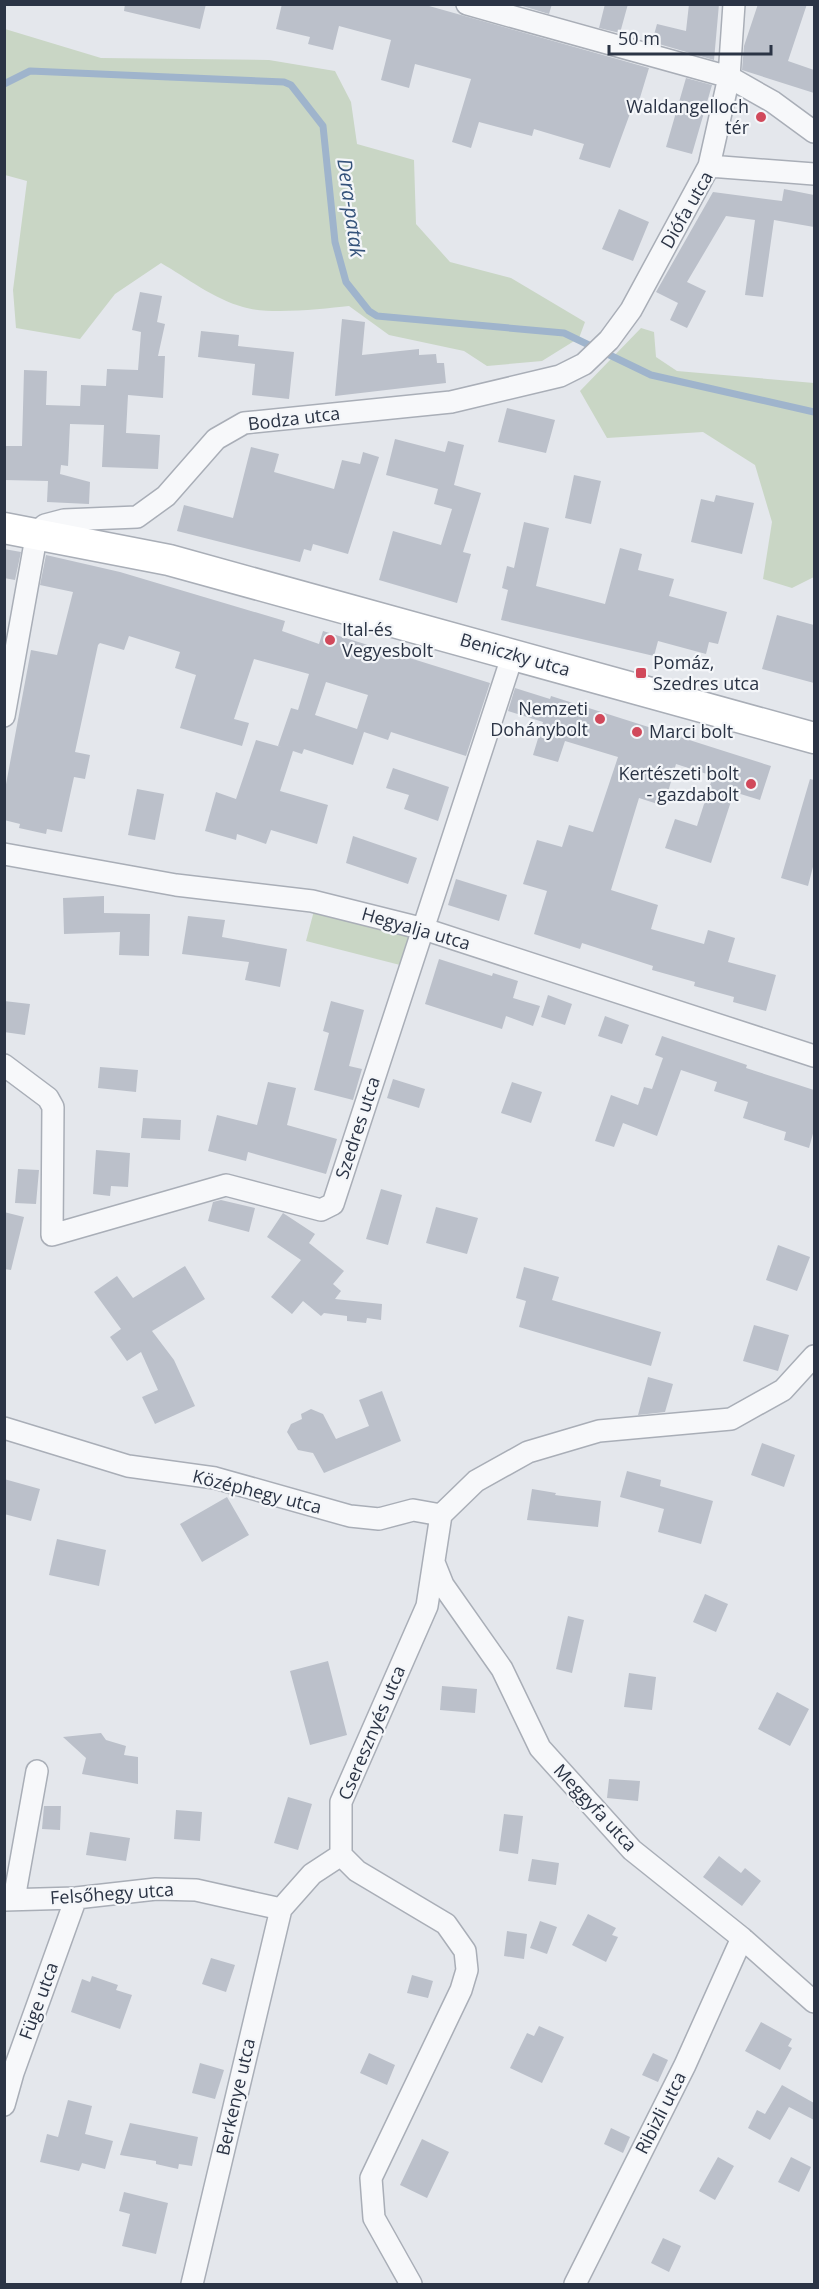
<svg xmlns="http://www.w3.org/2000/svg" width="819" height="2289" font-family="'Open Sans',sans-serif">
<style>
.green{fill:#c9d6c5}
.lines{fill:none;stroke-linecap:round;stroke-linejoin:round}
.stream{stroke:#9fb4cc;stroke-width:7}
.building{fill:#bbc0ca;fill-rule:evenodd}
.street-casing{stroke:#a9aeb7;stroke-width:24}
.secondary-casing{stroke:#a9aeb7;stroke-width:33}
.street{stroke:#f7f8fa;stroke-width:21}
.secondary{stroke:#fff;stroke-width:30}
.poi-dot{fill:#d1495b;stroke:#f4f6f9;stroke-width:2}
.labels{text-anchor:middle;stroke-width:4.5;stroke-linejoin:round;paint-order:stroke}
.poi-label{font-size:18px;fill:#2b3445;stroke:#f4f6f9;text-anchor:end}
.street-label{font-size:18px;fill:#2b3445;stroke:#f4f6f9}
.water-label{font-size:20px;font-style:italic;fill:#34527a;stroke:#f4f6f9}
</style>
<rect width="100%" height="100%" fill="#e4e7ec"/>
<path class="green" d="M5,29L101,58L269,60L335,71L351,102L357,144L414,160L416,224L450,262L511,278L585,322L579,338L542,361L487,366L464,351L389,335L349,306C321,309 269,315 243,307C214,299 187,278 161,263L115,294L80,339L16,328L13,290L27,181L5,175Z
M641,328L654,332L656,357L677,371L814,383V577L792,588L763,579L772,522L755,465L703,432L607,438L580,391Z
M315,907L415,932L404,966L306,941Z"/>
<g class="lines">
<path class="stream" d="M4,84L30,71L284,82L291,85L323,126L335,242L346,282L369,311L377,316L564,333L651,375L814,412"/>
</g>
<path class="building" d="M125,4H206L200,29L124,11Z
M282,4H422L649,68L639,101L635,100L610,168L579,159L584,144L534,129L532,136L479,122L471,148L452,142L471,79L415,64L409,88L381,80L391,40L339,26L333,50L308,44L310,37L276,29Z
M516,4H552L549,14Z
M605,4H628L620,33L599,28Z
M689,4H719L714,60L652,42L657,24L686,31Z
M758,4H807L788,61L814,70V93L742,70L744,46Z
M686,78L712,85L692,154L666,147Z
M784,189L814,195V227L774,220L763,297L745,295L755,220L726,216L687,282L706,291L687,328L670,320L678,303L656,292L713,192L782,201Z
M619,209L649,222L633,261L602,249Z
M140,292L162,296L157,322L165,324L158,356H165L163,398L128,395L126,433L160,435L158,469L102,467L104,425L70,424L68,466L61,465L60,474L90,482L89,504L47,502L48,481L4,480V446H22L24,370L47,371L46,405L80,406L81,385L106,386L107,369L138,370L141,332L132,330Z
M342,319L365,322L362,355L419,349V355L436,354L437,363H444L446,383L335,396Z
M201,331L239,335L238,346L294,352L289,399L252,395L255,364L198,357Z
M507,408L555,420L546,453L498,442Z
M395,439L445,452L448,441L464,445L454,485L481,493L463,552L471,554L457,603L379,580L393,531L441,545L452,509L434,504L438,489L386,475Z
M251,447L279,454L274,472L334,489L342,460L360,464L363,452L379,457L348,554L313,544L311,551L304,549L300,562L177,531L184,505L233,518Z
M574,475L601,481L591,524L565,518Z
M716,495L754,503L742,554L691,542L701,499L714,502Z
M524,522L549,528L536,586L605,604L620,548L642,554L638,570L674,579L669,596L727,612L718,644L709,642L706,654L658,641L654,656L501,620L508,590L502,588L507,566L514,568Z
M4,549L21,552L15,580L4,578Z
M46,555L120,572L285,621L282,631L319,644L323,631L490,683L466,756L391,732L388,740L364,732L353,765L304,749L302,754L293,751L280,791L328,805L317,844L271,830L266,844L237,834L236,840L205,831L216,792L236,799L256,740L281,747L278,746L291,708L298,710L309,674L254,659L234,719L249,723L242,746L180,728L196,675L175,668L180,652L129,636L124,650L100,643L98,645L75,752L90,755L85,779L74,777L62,832L47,829L46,834L19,828L20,824L4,820V795L31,650L57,655L73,592L40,585ZM326,682L368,695L357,729L315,715Z
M777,615L814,625V683L762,669Z
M515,688L550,699L551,696L771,766L760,800L734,792L711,863L665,848L675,819L697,826L713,776L676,764L664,806L639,798L611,890L658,905L651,929L704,944L708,930L735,938L728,962L776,975L766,1011L733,1002L734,997L694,986L695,982L652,970L653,966L582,943L580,949L534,934L547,891L523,884L537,840L562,847L569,825L593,832L618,757L565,741L558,762L533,755L543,722L508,711Z
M393,768L449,787L438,821L404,809L409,795L386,788Z
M810,779L814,780V863L808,886L781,878Z
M137,789L164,794L155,840L128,835Z
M353,836L417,858L408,884L346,863Z
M456,879L507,895L499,921L448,905Z
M104,896V913L150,914L149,956L119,955L120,932L64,934L63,898Z
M188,916L225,920L222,937L287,949L280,987L245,980L249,962L182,954Z
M439,959L492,976L493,973L518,981L513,998L540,1006L533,1026L506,1016L502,1029L425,1004Z
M548,995L572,1004L565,1025L541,1017Z
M4,1001L30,1004L25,1035L4,1032Z
M331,1001L364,1010L349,1066L362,1069L353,1100L314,1090L329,1033L323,1031Z
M605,1016L629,1025L622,1044L598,1036Z
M662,1036L747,1065L746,1068L814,1090V1130L809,1148L784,1140L786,1132L743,1118L748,1102L714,1091L717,1082L681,1070L657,1136L623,1123L614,1147L595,1141L611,1095L638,1105L644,1087L652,1089L663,1058L655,1055Z
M100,1067L138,1070L136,1092L98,1088Z
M393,1079L425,1089L419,1108L387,1098Z
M268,1082L296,1088L287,1125L337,1139L326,1174L248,1152L246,1161L208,1151L217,1115L257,1125Z
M512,1082L542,1092L531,1123L501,1113Z
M143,1118L181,1120L180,1140L141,1138Z
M96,1150L130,1153L128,1187L111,1186L110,1196L93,1194Z
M18,1169L39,1170L36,1204L15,1203Z
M381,1189L402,1195L388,1245L366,1239Z
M221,1200L255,1208L249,1232L208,1221L213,1202Z
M436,1207L478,1218L467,1254L426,1243Z
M4,1212L24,1217L11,1270L4,1269Z
M283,1213L315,1234L309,1243L344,1271L333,1284L341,1291L335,1299L382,1304L381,1320L367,1318L366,1323L347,1321V1316L324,1313L321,1316L303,1301L292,1314L271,1297L301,1260L267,1237Z
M778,1245L810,1257L797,1291L766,1280Z
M185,1266L205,1299L152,1331L174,1360L195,1406L155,1424L142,1397L158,1390L141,1352L127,1361L110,1337L121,1329L94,1292L117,1276L133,1298Z
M524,1267L559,1277L552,1300L661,1332L651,1366L519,1327L526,1301L516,1298Z
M754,1325L789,1335L778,1371L743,1361Z
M648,1377L673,1384L665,1412L638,1415Z
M382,1391L401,1441L324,1473L313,1453L298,1450L287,1432L291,1424L302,1419L301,1414L311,1409L323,1414L336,1439L369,1426L359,1400Z
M762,1443L795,1455L784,1487L751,1475Z
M627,1471L661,1480L660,1486L713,1501L701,1544L658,1532L664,1509L620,1497Z
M4,1479L40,1489L31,1521L4,1514Z
M532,1489L556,1493L555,1495L601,1501L598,1527L527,1520Z
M227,1497L249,1535L202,1562L180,1524Z
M57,1539L106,1550L99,1586L49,1575Z
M705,1594L728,1604L716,1632L693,1622Z
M568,1616L584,1620L572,1673L556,1669Z
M328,1661L347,1735L310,1745L290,1671Z
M629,1673L656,1677L652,1710L624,1707Z
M442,1686L477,1689L475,1713L440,1710Z
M777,1692L809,1709L790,1746L758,1729Z
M101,1733L106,1740L126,1746L124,1755L138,1757V1784L82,1774L86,1758L63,1737Z
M609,1779L640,1781L638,1801L607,1798Z
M288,1797L312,1804L298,1850L274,1843Z
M44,1806H61L60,1830L42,1829Z
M176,1810L202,1812L200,1841L174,1839Z
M504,1814L523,1816L518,1854L499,1851Z
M90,1832L130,1838L126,1861L86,1855Z
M719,1856L741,1873L745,1868L761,1881L742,1906L703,1877Z
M532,1859L559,1863L556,1885L528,1881Z
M588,1914L616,1928L612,1935L618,1937L606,1962L572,1945Z
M540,1921L557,1927L547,1954L530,1948Z
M507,1931L527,1934L524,1959L504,1956Z
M211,1958L235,1965L226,1992L202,1984Z
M412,1975L433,1981L428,1998L407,1993Z
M92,1976L118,1985L116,1990L132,1995L120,2029L71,2012L82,1979L90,1982Z
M761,2022L792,2039L788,2046L792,2048L780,2070L745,2051Z
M539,2026L564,2037L542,2083L510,2068L527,2033L534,2036Z
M369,2053L395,2065L387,2085L360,2073Z
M653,2053L668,2060L658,2082L642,2075Z
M200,2063L224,2070L215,2099L192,2093Z
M782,2085L814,2103V2120L789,2107L770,2140L748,2128L757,2110L765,2114Z
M68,2100L92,2106L85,2134L113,2141L105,2169L82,2163L79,2171L40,2162L47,2134L58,2137Z
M130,2123L198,2137L192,2166L179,2164L178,2169L156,2164V2161L120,2155Z
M611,2128L630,2137L623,2153L604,2144Z
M422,2139L449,2152L427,2198L400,2185Z
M718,2157L734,2166L715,2200L699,2191Z
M791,2157L811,2167L799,2192L778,2182Z
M124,2192L168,2203L156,2254L122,2246L130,2214L119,2211Z
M663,2238L681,2246L669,2272L651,2263Z"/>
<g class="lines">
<g class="street-casing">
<path id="street" d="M467,4L729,77L773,102L814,132
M709,166L814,174
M4,716L37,532L45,525L64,520L137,517L166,496L216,439L244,423L451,402L560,376L584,364L609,340L631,310L709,166L729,77L734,4
M4,854L176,885L312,901L424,929L814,1056
M4,1065L48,1098L53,1107L52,1235L226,1185L321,1210L333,1204L513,654
M4,1428L128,1466L215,1478L350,1516L379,1519L413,1510L441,1515
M435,1565L443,1585L502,1669L540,1748L632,1850L742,1938L814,2002
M14,1899L37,1771
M4,1900L76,1898L156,1889L196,1890L281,1909L312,1874L341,1855
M4,2105L13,2073L76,1898
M192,2284L281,1909
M411,2284L374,2218L371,2178L461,1990L467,1970L465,1951L446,1924L357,1871L341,1855V1802L427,1606L441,1515L476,1481L528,1452L599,1431L731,1419L783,1390L814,1356
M575,2284L685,2065L742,1938"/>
</g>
<g class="secondary-casing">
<path id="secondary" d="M4,528L169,560L814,738"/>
</g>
<use href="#street" class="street"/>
<use href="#secondary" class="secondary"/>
</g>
<g class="poi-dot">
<circle cx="761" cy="117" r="6"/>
<circle cx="330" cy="640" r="6"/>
<rect x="635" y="667" width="12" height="12" rx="3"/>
<circle cx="600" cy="719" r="6"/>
<circle cx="637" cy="732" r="6"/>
<circle cx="751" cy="784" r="6"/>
</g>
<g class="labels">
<g class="poi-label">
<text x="749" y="113">Waldangelloch<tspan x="749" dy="21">tér</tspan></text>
<text x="342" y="636" text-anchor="start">Ital-és<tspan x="342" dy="21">Vegyesbolt</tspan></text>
<text x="653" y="669" text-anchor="start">Pomáz,<tspan x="653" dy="21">Szedres utca</tspan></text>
<text x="588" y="715">Nemzeti<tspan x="588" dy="21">Dohánybolt</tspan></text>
<text x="649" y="738" text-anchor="start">Marci bolt</text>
<text x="739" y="780">Kertészeti bolt<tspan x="739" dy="21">- gazdabolt</tspan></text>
</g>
<g class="street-label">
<text transform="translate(687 210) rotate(-60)" y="6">Diófa utca</text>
<text transform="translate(294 419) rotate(-7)" y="6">Bodza utca</text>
<text transform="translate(515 655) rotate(16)" y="6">Beniczky utca</text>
<text transform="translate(416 929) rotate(16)" y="6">Hegyalja utca</text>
<text transform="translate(358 1128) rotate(-72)" y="6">Szedres utca</text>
<text transform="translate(257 1492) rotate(14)" y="6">Középhegy utca</text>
<text transform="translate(372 1733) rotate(-67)" y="6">Cseresznyés utca</text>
<text transform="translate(595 1808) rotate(47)" y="6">Meggyfa utca</text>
<text transform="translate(112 1894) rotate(-4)" y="6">Felsőhegy utca</text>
<text transform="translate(39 2001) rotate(-70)" y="6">Füge utca</text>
<text transform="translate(236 2097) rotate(-77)" y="6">Berkenye utca</text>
<text transform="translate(661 2113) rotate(-63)" y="6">Ribizli utca</text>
</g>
<g class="water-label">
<text transform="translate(351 208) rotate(82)" y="7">Dera-patak</text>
</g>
</g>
<rect width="819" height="2289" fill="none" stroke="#2b3445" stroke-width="12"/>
<path d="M609 45v9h162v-9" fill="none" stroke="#2b3445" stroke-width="3"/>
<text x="618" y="45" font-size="18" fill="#2b3445" stroke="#f4f6f9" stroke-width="4.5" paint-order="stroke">50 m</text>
</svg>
